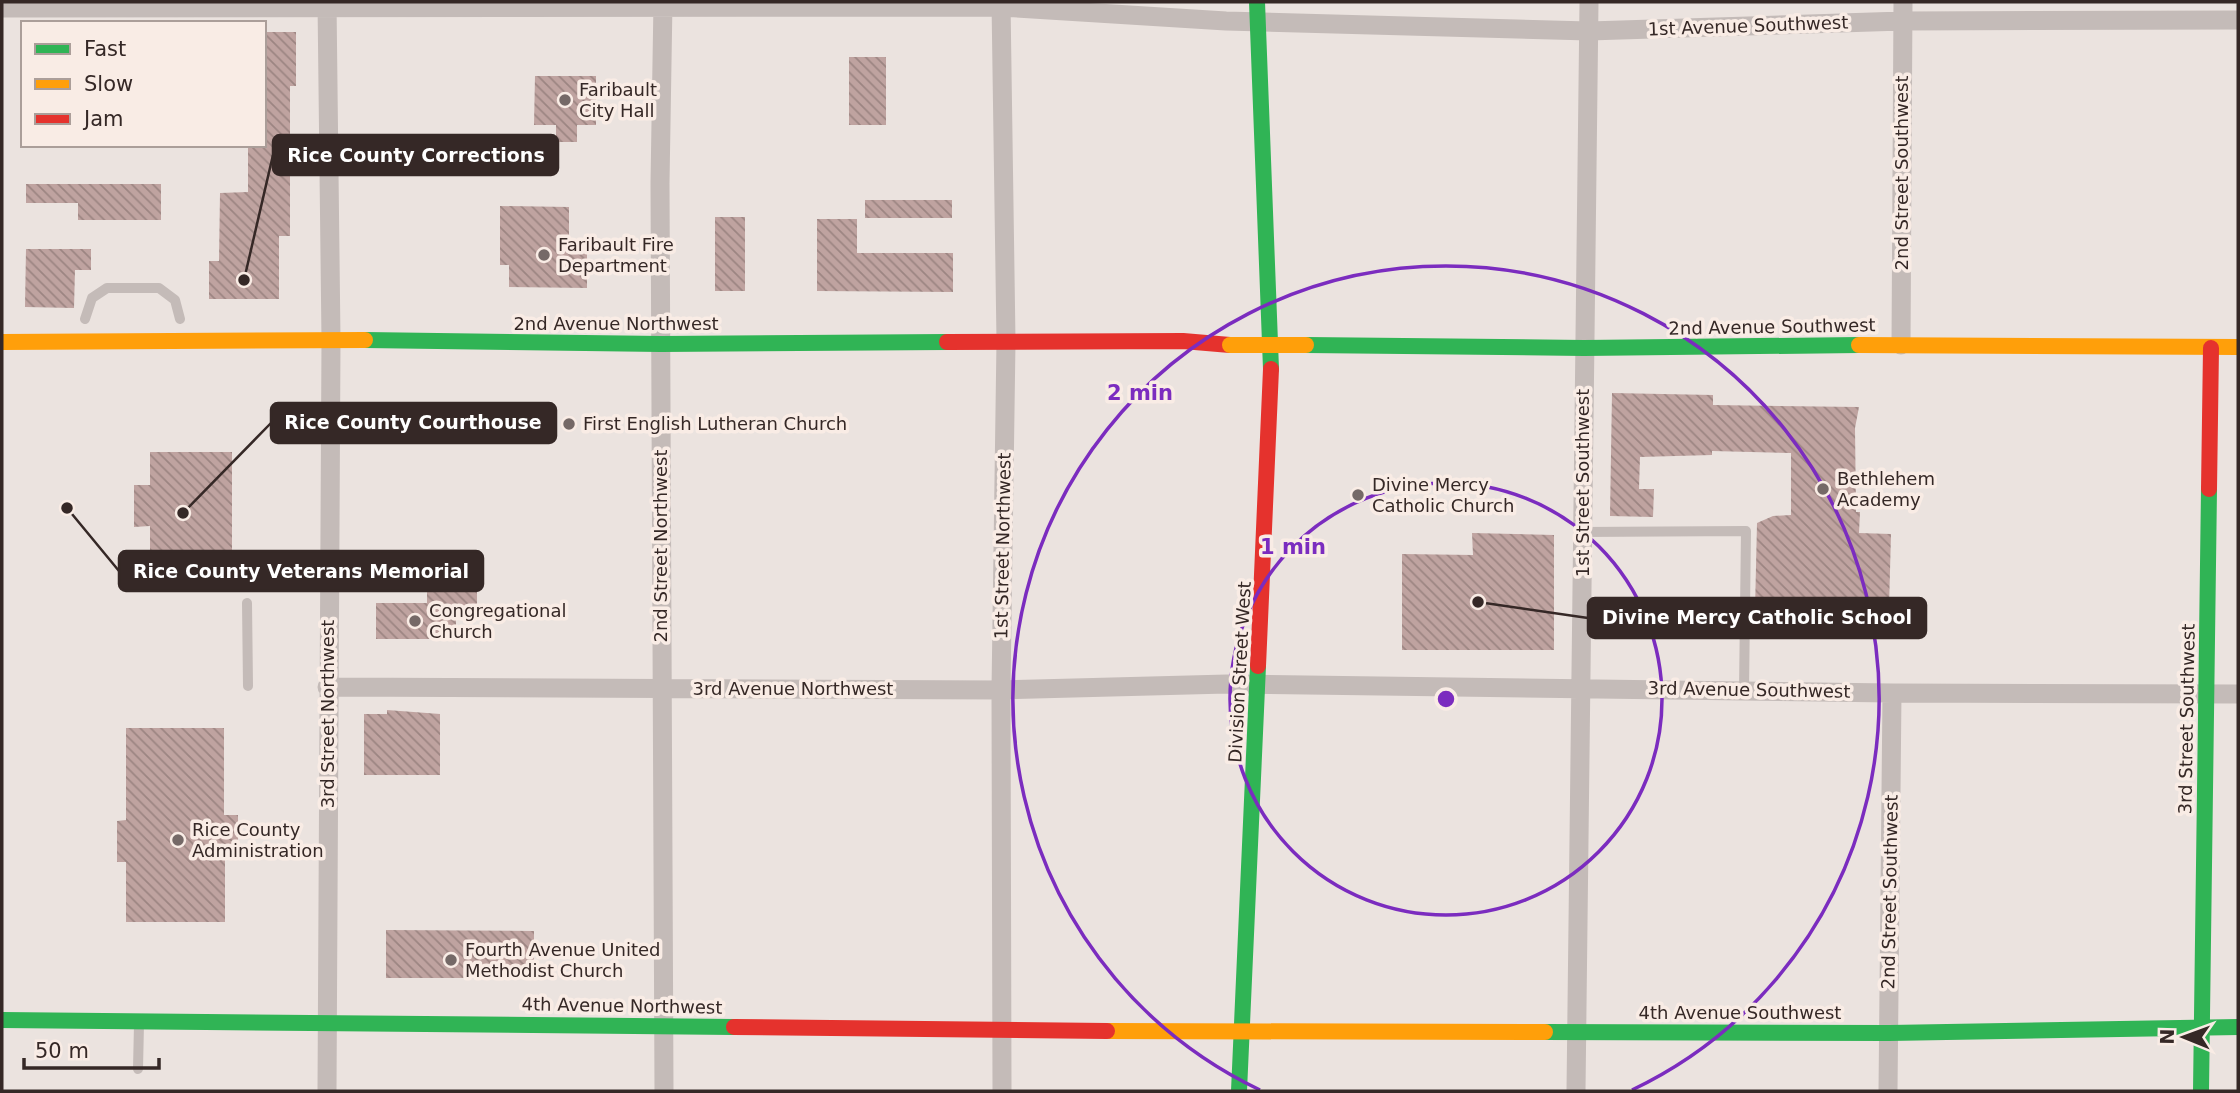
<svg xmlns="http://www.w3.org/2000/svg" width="2240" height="1093" font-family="'DejaVu Sans',sans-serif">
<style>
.building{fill:url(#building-back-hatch)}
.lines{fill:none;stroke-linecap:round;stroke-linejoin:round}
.lane{stroke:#c4bbb8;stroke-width:10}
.street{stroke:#c4bbb8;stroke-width:19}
.fast{stroke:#30b455;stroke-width:16}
.slow{stroke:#ff9f0a;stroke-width:16}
.jam{stroke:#e5322d;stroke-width:16}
.slow-bridge{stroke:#ff9f0a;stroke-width:16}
.ring{fill:none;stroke:#7b2cbf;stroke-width:3.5}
.poi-dot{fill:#756967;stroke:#f9ece5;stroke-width:2.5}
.labels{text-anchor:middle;stroke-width:7;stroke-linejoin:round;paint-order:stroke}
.street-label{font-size:18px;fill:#352826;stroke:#f9ece5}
.poi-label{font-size:18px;fill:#352826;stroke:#f9ece5;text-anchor:start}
.centre{fill:#7b2cbf;stroke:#f9ece5;stroke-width:3.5}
.ring-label{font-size:21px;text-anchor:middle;font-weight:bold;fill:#7b2cbf;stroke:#f9ece5;stroke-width:7;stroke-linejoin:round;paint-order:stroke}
.leader{fill:none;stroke:#352826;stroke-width:2.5}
.callout-dot{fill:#352826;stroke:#f9ece5;stroke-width:2.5}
.callout{fill:#352826;stroke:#352826;stroke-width:2.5}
.callout-label{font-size:19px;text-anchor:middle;font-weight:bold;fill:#fff}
</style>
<defs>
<pattern id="building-back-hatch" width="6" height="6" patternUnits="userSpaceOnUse" patternTransform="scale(1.75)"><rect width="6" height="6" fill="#bfa3a0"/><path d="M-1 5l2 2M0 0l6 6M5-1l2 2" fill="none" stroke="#9c8582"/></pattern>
</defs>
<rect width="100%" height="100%" fill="#ebe3df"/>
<path class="building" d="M264,32H296V86H290V236H279V299H209V261H219L220,193L248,192V145H264Z
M849,57H886V125H849Z
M535,76H596V125H577V142H556V125H534Z
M26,184H161V220H78V203H26Z
M865,200H952V218H865Z
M500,206L569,207V246H587V288L509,287V265H500Z
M715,217H745V291H715Z
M817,219H857V253H953V292L817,291Z
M26,249H91V270H75L74,308L25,307Z
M1612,393L1713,395V405L1859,407L1855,428L1856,512H1860L1859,533L1891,534L1889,608L1863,607V613L1755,610L1757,523L1773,516L1791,515V453L1712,451V455L1640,457L1639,489H1654L1653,517L1610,516Z
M150,452H232V562L204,563V579H176L175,562H150V526L134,527V485H150Z
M1472,533L1554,535V650H1402V554L1473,555Z
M477,587V620H456V639H376V603H427V588Z
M387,710L440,714V775H364V714H387Z
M126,728H224V815H238V860H225V922H126V862H117V821L126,820Z
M386,930L534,931V978H386Z"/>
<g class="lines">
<path class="lane" d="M85,319L92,298L107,288H159L175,300L180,319
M1582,532L1746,531L1744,690
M247,603L248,686
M138,1069L139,1024"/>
<path class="street" d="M327,2L331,340L327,1091
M663,2L660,183L664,1091
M1001,2L1006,341L1001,690L1002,1091
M2,8L1001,7L1226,21L1589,31L1903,21L2238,20
M1901,345L1903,2
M327,687L1001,690L1227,684L1892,693L2238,694
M1576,1091L1589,2
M1888,1091L1892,693"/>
<path class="fast" d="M1257,2L1271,369
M365,340L661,344L947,342
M1306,345L1584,348L1859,345
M2,1020L734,1027
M1545,1032L1889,1033L2238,1027
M1239,1091L1258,666
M2201,1091L2209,489"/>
<path class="slow" d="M2,342L365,340
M1859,345L2238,347
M1107,1031L1545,1032"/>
<path class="jam" d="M947,342L1183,341L1230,345
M2209,489L2211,348
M1258,666L1271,369
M734,1027L1107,1031"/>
<path class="slow-bridge" d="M1230,345H1306"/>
</g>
<g class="ring">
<circle cx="1446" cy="699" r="216"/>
<path d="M1260 1090A433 433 0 1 1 1632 1090"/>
</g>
<g class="poi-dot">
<circle cx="565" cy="100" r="7"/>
<circle cx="544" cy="255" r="7"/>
<circle cx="569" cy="424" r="7"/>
<circle cx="1823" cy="489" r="7"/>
<circle cx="1358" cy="495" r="7"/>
<circle cx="415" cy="621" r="7"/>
<circle cx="178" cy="840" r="7"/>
<circle cx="451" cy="960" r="7"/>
</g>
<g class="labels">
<g class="street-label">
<text transform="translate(1748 26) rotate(-2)" y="6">1st Avenue Southwest</text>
<text transform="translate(1902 173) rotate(-90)" y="6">2nd Street Southwest</text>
<text x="616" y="330">2nd Avenue Northwest</text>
<text transform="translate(1772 327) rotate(-1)" y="6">2nd Avenue Southwest</text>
<text transform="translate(1583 483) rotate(-90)" y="6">1st Street Southwest</text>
<text transform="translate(661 546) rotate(-90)" y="6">2nd Street Northwest</text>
<text transform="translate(1003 546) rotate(-89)" y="6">1st Street Northwest</text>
<text transform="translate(1240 672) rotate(-87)" y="6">Division Street West</text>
<text x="793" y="695">3rd Avenue Northwest</text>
<text transform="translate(1749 690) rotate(1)" y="6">3rd Avenue Southwest</text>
<text transform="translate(328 714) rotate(-90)" y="6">3rd Street Northwest</text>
<text transform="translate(2187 719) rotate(-89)" y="6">3rd Street Southwest</text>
<text transform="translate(1890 892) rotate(-89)" y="6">2nd Street Southwest</text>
<text transform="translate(622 1006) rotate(1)" y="6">4th Avenue Northwest</text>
<text x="1740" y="1019">4th Avenue Southwest</text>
</g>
<g class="poi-label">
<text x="579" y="96">Faribault<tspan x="579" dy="21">City Hall</tspan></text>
<text x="558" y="251">Faribault Fire<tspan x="558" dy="21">Department</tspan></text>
<text x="583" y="430">First English Lutheran Church</text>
<text x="1837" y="485">Bethlehem<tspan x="1837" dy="21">Academy</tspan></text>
<text x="1372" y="491">Divine Mercy<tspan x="1372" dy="21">Catholic Church</tspan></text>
<text x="429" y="617">Congregational<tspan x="429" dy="21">Church</tspan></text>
<text x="192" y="836">Rice County<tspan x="192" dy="21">Administration</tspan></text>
<text x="465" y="956">Fourth Avenue United<tspan x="465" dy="21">Methodist Church</tspan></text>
</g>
</g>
<circle cx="1446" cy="699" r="10" class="centre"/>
<g class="ring-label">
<text x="1140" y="400">2 min</text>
<text x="1293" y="554">1 min</text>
</g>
<path class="leader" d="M244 280L273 155M183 513L271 423M67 508L119 571M1478 602L1588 618"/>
<g class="callout-dot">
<circle cx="244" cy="280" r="7"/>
<circle cx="183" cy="513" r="7"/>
<circle cx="67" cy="508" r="7"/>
<circle cx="1478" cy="602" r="7"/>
</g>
<g class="callout">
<rect x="273" y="135" width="285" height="40" rx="7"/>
<rect x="271" y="403" width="285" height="40" rx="7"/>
<rect x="119" y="551" width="364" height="40" rx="7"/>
<rect x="1588" y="598" width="338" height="40" rx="7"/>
</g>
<g class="callout-label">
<text x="416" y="162">Rice County Corrections</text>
<text x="413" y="429">Rice County Courthouse</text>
<text x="301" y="578">Rice County Veterans Memorial</text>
<text x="1757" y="624">Divine Mercy Catholic School</text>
</g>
<rect width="2240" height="1093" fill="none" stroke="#352826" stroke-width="7"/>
<rect x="21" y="21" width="245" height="126" fill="#f9ece5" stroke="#ab9e99" stroke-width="2"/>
<rect x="35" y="44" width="35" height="10" fill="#30b455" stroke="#ab9e99" stroke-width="2"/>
<text x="84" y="56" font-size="21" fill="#352826">Fast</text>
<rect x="35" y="79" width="35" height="10" fill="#ff9f0a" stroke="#ab9e99" stroke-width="2"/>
<text x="84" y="91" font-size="21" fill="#352826">Slow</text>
<rect x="35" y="114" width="35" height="10" fill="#e5322d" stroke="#ab9e99" stroke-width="2"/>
<text x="84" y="126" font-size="21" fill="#352826">Jam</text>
<g transform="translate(2184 1037) rotate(271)" stroke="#f9ece5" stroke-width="5" paint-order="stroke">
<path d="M0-5L12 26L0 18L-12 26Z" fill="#352826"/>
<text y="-10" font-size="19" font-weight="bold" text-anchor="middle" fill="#352826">N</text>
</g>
<path d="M24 1058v10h135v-10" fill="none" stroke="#352826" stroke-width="3.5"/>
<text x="35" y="1058" font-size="21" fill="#352826" stroke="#f9ece5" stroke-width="5" paint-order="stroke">50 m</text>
</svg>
